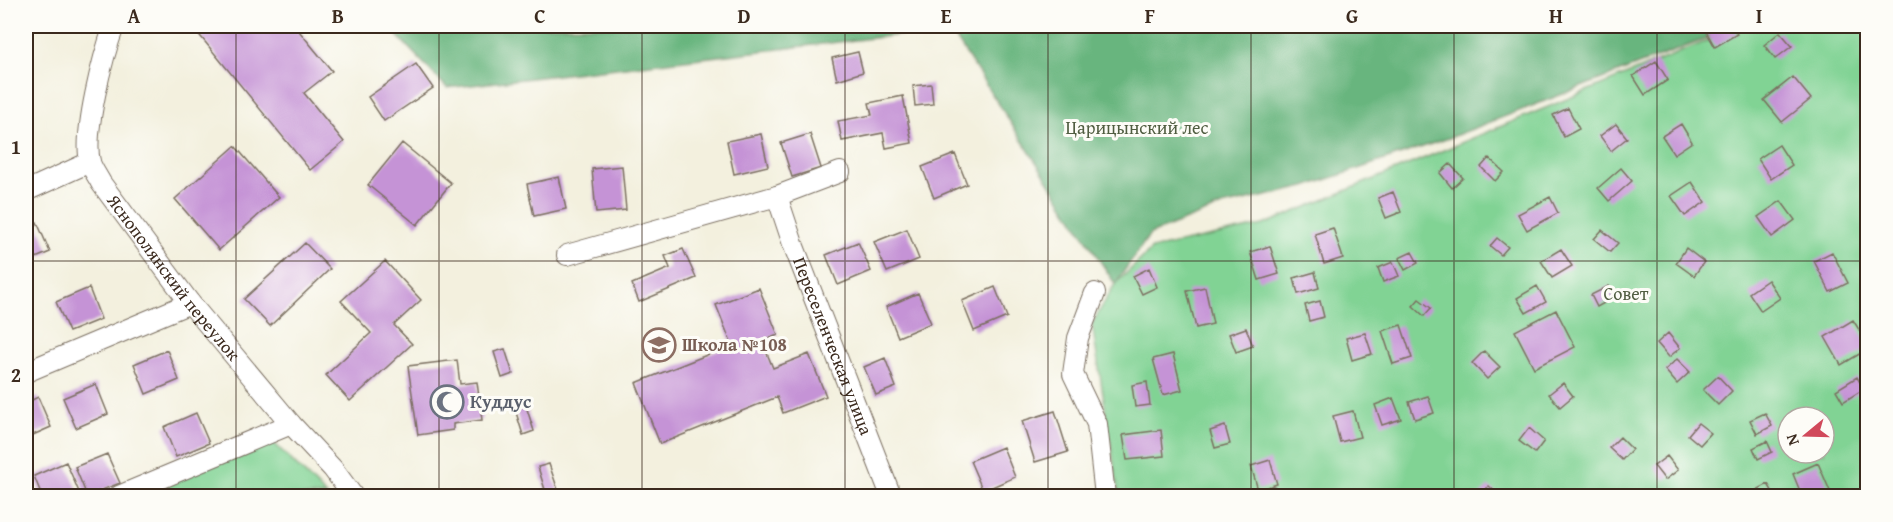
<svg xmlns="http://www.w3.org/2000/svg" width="1893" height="522" font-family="'Gentium Book Plus',serif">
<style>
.green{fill:#81d394;stroke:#5e7e59;stroke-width:1.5;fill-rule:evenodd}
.forest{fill:#68b57e;stroke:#52704e;stroke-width:1.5}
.building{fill:#c593d6}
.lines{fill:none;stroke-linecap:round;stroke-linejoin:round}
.street-casing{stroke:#7b6f61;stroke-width:22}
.street{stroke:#fff;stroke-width:20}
.grid{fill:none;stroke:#3b2a1e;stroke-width:1.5;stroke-opacity:0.55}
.labels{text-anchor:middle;stroke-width:6;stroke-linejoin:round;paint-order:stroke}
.park-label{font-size:18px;fill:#505d41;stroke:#fdfcf7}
.street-label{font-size:18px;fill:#3b2a1e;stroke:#fdfcf7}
.education-label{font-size:18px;font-weight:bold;fill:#785e54;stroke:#fdfcf7;text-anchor:start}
.worship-label{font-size:18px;font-weight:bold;fill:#5b616d;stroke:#fdfcf7;text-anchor:start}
.neatline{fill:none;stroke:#3b2a1e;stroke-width:2}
.grid-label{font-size:20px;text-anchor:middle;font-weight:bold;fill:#3b2a1e}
</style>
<rect width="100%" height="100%" fill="#fdfcf7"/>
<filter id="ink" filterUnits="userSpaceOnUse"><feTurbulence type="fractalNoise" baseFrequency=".0167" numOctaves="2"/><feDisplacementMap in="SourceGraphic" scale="12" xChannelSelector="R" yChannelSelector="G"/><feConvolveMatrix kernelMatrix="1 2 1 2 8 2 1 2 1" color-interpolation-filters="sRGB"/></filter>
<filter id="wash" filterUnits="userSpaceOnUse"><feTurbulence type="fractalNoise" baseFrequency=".008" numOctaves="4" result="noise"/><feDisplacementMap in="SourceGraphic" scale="24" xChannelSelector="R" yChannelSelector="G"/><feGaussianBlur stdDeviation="1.35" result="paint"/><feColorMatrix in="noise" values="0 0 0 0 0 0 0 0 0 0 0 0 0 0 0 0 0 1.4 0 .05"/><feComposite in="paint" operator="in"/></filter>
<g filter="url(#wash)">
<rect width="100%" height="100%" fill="#f3f0de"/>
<path class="green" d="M1743,26H1867V496H1119L1092,324L1115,284L1152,249L1263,225ZM1788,417H1824V453H1788Z
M264,433L327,496H112Z"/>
<path class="forest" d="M388,26H1739L1449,138L1305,187L1222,206L1150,234L1115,284L950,29L447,88Z"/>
<g id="blocks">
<path class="building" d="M192,26H295L332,71L304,93L344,142L310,170Z
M1703,26H1732L1737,34L1715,47Z
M1780,32L1792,46L1775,59L1764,45Z
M858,52L863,72L837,80L832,58Z
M1656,61L1668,80L1645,95L1633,76Z
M416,64L433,88L384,121L368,97Z
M1793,77L1811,99L1782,122L1764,100Z
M931,84L933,104L915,106L913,86Z
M903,96L912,143L886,148L883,133L842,141L838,121L872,115L869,103Z
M1568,108L1579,129L1564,137L1553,115Z
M1616,124L1627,138L1611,151L1600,136Z
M1681,124L1692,142L1674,154L1662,136Z
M761,134L768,166L734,174L727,141Z
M810,134L821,168L792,177L781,143Z
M402,143L451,183L417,225L368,185Z
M1779,145L1792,165L1771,179L1758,159Z
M235,146L279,197L219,250L175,199Z
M955,154L967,184L934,198L922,167Z
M1489,158L1504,172L1495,181L1481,167Z
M1450,164L1463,178L1452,188L1440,173Z
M622,166L626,210L596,213L592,169Z
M1621,168L1632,181L1609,201L1598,188Z
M559,177L566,209L534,216L527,184Z
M1692,182L1705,202L1685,216L1671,196Z
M1393,192L1401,212L1386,218L1378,198Z
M1550,197L1558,213L1527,230L1518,214Z
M1781,201L1795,220L1772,237L1758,217Z
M37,222L50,252L26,262V227Z
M1333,228L1343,258L1324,264L1315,234Z
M907,229L919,259L887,272L874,242Z
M1602,230L1618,243L1610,252L1594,239Z
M1497,238L1508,247L1501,255L1490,246Z
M858,242L871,271L838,285L826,255Z
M305,243L330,269L270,326L244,299Z
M1270,246L1279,274L1259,280L1250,252Z
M1686,248L1704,262L1694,276L1676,263Z
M683,249L696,278L639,302L632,284L670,268L665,256Z
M1561,249L1572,266L1552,278L1541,261Z
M1412,252L1418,263L1405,270L1399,258Z
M1832,252L1848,283L1830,292L1814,261Z
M385,261L421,300L394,325L412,344L350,401L326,375L371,333L341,301Z
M1393,262L1399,276L1383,282L1378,268Z
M1149,268L1157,287L1142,294L1133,276Z
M1315,272L1319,288L1298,294L1294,278Z
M1768,280L1780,298L1761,311L1749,293Z
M1537,286L1546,302L1526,313L1517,298Z
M1609,286L1615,297L1597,307L1591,295Z
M995,287L1007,317L974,331L962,301Z
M1205,287L1213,324L1196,328L1187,291Z
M89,288L101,319L69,332L56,302Z
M759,288L778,335L762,341L773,368L809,354L826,396L783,413L777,397L660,444L636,383L732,345L716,305Z
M918,293L931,323L898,337L886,307Z
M1419,299L1431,308L1424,316L1413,306Z
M1320,301L1324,317L1309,321L1305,305Z
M1556,310L1575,347L1534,368L1515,331Z
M1853,320L1868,344V349L1841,365L1825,337Z
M1401,325L1412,358L1393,364L1382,331Z
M1246,328L1253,346L1236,352L1229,334Z
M1365,333L1372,354L1352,360L1346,338Z
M1668,333L1680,348L1669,357L1657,343Z
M505,349L513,374L502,378L494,352Z
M167,350L179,380L146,394L134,364Z
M1484,351L1500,367L1487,379L1472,363Z
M1173,354L1182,390L1163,395L1153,359Z
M885,358L896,387L876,395L864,367Z
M1677,359L1690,372L1677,384L1665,370Z
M457,360L460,384L477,382L482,420L453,424V430L418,435L408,366Z
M1718,376L1732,391L1718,405L1703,390Z
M1857,377L1864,389L1843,402L1836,390Z
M1147,382L1150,405L1135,407L1132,385Z
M1563,383L1573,396L1560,407L1549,394Z
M96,384L108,414L76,428L63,398Z
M1428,396L1434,413L1415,419L1409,402Z
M38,397L51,427L26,438V403Z
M1393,398L1401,419L1382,425L1375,405Z
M526,406L534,431L523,435L515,409Z
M1055,411L1068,452L1035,462L1022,421Z
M1353,411L1360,437L1340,442L1333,416Z
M196,413L209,443L176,457L164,427Z
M1765,413L1772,426L1757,434L1750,420Z
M1698,423L1711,433L1700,445L1688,435Z
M1225,426L1230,444L1215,448L1210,431Z
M1529,428L1544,441L1535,453L1519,441Z
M1161,430L1164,456L1127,460L1123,435Z
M1620,437L1632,449L1622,460L1609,448Z
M1767,441L1772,452L1758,459L1753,448Z
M1003,447L1015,477L983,491L970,461Z
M107,454L120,483L87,496L75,467Z
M1667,456L1678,470L1665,480L1654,466Z
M1270,460L1277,484L1258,490L1251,466Z
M66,462L79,492L68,496H42L34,476Z
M1818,463L1830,491L1818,496H1802L1793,474Z
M549,464L558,490L546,493L538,467Z
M1768,484L1774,494L1768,496H1755L1753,492Z
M1489,486L1500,496H1478Z"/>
</g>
</g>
<g filter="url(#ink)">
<use href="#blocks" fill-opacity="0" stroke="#7b6f61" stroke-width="1.5"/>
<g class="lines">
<g class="street-casing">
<g id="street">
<path id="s1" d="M114,26C103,56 83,132 90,162C92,169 98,177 101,183L190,303L291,424L333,469L353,496"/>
<path d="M26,191L90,162"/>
<path id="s2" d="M777,196L793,244L891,496"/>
<path d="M567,255L777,196L840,172"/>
<path d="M1095,293L1078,338L1073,374L1097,424L1105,496"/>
<path d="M26,372L190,303"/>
<path d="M119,496L291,424"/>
</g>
</g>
<use href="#street" class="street"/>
</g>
</g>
<path class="grid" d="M236,26V496M439,26V496M642,26V496M845,26V496M1048,26V496M1251,26V496M1454,26V496M1657,26V496M26,261H1868"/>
<defs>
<g id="school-ring" transform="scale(1.725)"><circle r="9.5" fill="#fdfcf7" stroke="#8d6e63" stroke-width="1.5"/><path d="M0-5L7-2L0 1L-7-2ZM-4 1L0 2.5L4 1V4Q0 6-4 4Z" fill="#8d6e63"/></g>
<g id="mosque-ring" transform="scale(1.725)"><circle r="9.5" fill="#fdfcf7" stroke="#6b7280" stroke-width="1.5"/><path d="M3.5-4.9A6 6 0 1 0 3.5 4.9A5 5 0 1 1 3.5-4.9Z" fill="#6b7280"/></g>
</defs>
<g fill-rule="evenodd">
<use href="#school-ring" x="659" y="345"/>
<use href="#mosque-ring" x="447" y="402"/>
</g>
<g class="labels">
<g class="park-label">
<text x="1137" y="134">Царицынский лес</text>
<text x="1626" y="300">Совет</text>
</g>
<g class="street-label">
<text dy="6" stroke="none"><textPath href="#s1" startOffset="282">Яснополянский переулок</textPath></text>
<text dy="6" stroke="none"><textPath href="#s2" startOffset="160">Переселенческая улица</textPath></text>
</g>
<g class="education-label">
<text x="682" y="351">Школа №108</text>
</g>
<g class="worship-label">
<text x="470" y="408">Куддус</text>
</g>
</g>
<rect width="1893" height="522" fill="none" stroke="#fdfcf7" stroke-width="66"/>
<g transform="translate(1806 435) rotate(251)"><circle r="28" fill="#fdfcf7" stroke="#afa8a0" stroke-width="1.5"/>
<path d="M0-4.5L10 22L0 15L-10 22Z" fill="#d1495b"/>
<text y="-9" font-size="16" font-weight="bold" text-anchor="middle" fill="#3b2a1e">N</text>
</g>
<rect x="33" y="33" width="1827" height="456" class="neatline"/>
<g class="grid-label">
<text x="134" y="23">A</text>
<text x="338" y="23">B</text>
<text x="540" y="23">C</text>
<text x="744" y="23">D</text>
<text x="946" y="23">E</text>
<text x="1150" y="23">F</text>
<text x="1352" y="23">G</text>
<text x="1556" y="23">H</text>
<text x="1759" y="23">I</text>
<text x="16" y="154">1</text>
<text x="16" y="382">2</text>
</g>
</svg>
